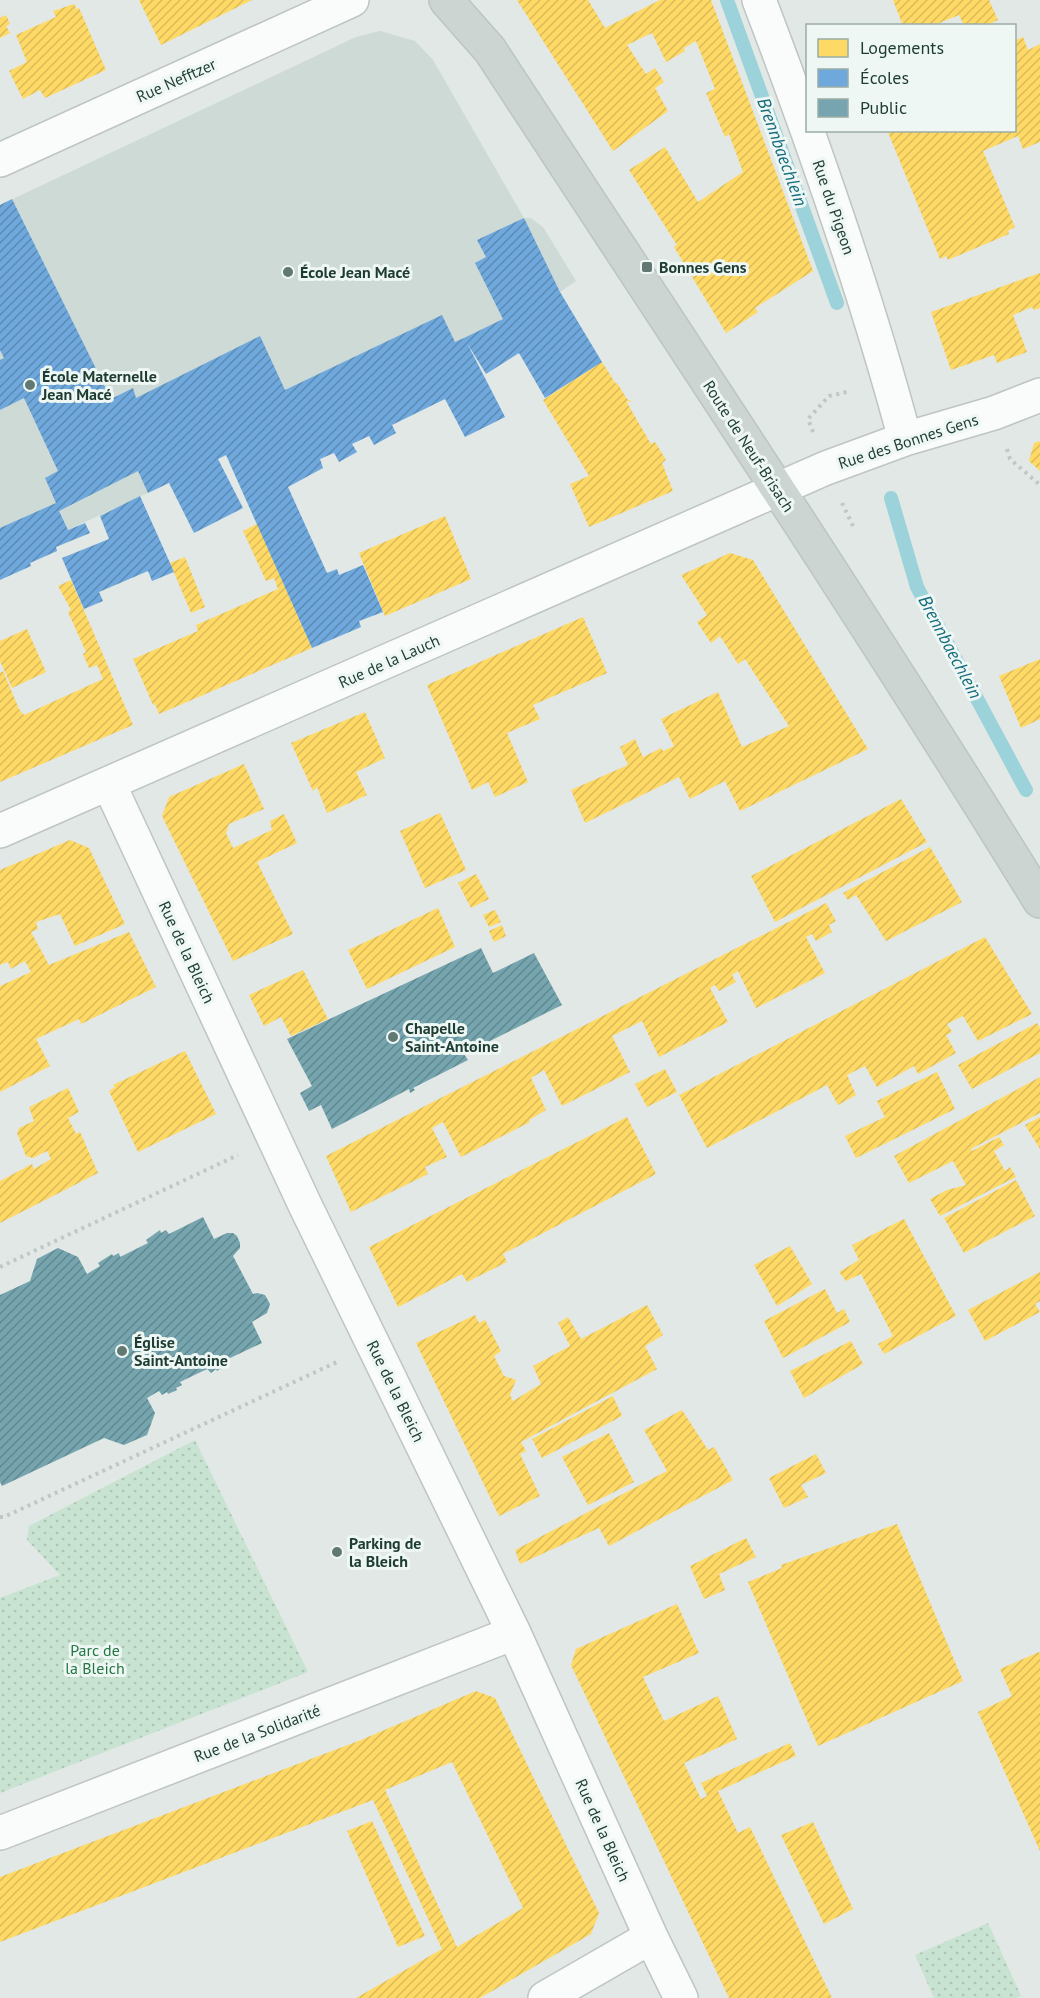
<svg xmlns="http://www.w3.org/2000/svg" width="1040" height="1998" font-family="'PT Sans',sans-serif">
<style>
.built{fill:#cedad5}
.grass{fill:url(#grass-dots)}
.homes{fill:url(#homes-hatch);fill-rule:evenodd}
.schools{fill:url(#schools-hatch)}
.public{fill:url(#public-hatch)}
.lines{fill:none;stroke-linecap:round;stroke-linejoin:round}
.stream{stroke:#9cd2da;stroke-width:14}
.minor-casing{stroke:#bec5c2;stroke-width:36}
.major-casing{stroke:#bbc5c1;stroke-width:36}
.path{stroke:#bec8c5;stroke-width:4;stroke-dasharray:3 4.5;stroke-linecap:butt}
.minor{stroke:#fafcfb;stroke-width:33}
.major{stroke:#ccd5d2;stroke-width:33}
.poi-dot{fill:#627872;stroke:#eef7f3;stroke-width:2}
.labels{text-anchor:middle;stroke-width:6;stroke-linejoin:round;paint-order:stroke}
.street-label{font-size:16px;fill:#1e3c34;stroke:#eef7f3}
.poi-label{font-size:16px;font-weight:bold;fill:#1e3c34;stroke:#eef7f3;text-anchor:start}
.park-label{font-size:16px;fill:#247644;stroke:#eef7f3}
.water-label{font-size:18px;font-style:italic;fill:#136b7d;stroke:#eef7f3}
</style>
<defs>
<pattern id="grass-dots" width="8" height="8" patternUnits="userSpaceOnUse" patternTransform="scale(1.5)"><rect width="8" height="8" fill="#c8e3d1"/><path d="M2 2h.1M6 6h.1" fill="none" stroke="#abc4b4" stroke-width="1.8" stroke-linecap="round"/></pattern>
<pattern id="homes-hatch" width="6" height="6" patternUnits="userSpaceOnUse" patternTransform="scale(1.5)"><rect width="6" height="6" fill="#ffd966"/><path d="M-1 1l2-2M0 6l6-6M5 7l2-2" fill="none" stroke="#dabb59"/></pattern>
<pattern id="schools-hatch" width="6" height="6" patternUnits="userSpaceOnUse" patternTransform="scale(1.5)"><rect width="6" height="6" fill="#6fa8dc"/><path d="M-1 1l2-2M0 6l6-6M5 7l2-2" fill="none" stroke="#5b8ab3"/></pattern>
<pattern id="public-hatch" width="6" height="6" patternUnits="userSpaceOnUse" patternTransform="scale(1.5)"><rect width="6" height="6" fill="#76a5af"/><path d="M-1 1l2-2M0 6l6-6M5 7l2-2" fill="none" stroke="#60888f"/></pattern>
</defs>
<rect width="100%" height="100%" fill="#e1e8e5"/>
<path class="built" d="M380,31L415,41L433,60L524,218H531L543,227L576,281L560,292L148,493L0,561V205L356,37Z"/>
<path class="grass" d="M195,1440L308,1672L0,1793V1598L60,1575L27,1540L29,1526Z
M988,1923L1021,1996L1016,1998H934L915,1955Z"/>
<path class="homes" d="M139,0H252L161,45Z
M517,0H588L605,28L660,0H711L813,271L755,308L758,312L726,333L674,247L677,245L629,170L665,147L698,202L743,172L729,134L725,137L706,93L715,89L696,41L684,48L685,51L666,62L652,33L627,45L646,74L655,68L664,82L655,88L668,111L613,151Z
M893,0H989L998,20L985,26H964L959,15L932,26H903Z
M74,4L77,9L79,8L106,70L45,98L40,90L23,99L9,71L27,62L16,35L56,17L53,11Z
M6,15L10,24L6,26L10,33L0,38V18Z
M1023,37L1028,50L1040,44V142L1023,149L1018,136L983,151L1015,227L1008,231L1009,234L948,260L946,256L940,259L887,130H1014V41Z
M1040,273V308L1034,310L1032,307L1013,315L1027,352L997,363L994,355L951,370L931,312Z
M602,362L616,384L617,383L627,399L633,402L626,401L651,444L655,442L666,460L662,463L673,491L589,527L570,484L589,476L543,400Z
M1040,441V471L1029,461L1034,443Z
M445,516L471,579L385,616L359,553Z
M257,524L312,648L159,714L155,704L153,705L133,659L198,631L196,625L278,589L274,578L266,581L243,531Z
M730,553L753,560L868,749L740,811L725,781L690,799L679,777L585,823L571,790L628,765L620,747L635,739L643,757L661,748L663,751L674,746L661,719L686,707L718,692L742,747L789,726L745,659L738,664L720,636L711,643L697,622L707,615L681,575Z
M185,557L205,607L191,613L170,563Z
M71,580L133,725L0,782V673L3,671L19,709L24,715L103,679L97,665L89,668L83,654L86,652L68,612L71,610L58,586Z
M583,617L607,673L533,705L540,719L507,733L528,782L495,797L488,782L472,790L427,685Z
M27,629L46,672L12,688L0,661V641Z
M1040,659V719L1021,728L999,676Z
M365,712L385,758L356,772L367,795L327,813L317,787L313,791L291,743Z
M244,764L264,809L229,824L226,833L233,848L272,830L270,821L284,814L297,843L257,862L293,934L233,961L162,816L169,797Z
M901,799L927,842L775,922L751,876Z
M440,813L466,870L425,888L400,831Z
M70,840L89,848L125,924L75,946L60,914L36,922L38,929L31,932L49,965L129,932L156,987L81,1024L79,1019L36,1039L50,1066L0,1092V986L31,972L25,961L11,969L8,962L0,965V870Z
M930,847L962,902L886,941L856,895L848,900L843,893Z
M476,874L489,899L471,908L458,883Z
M826,903L836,921L829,925L832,932L816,941L812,934L806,937L825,973L756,1008L738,971L732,975L736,982L719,991L715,985L710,988L728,1022L659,1057L642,1021L612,1036L630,1072L562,1106L544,1070L531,1078L546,1110L529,1120L530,1122L461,1157L443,1122L432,1128L447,1157L425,1167L428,1174L351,1212L326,1156Z
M438,908L455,947L367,989L348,950Z
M495,910L501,922L489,927L483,915Z
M502,925L506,936L494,942L489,931Z
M985,937L1032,1014L978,1041L963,1016L947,1024L952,1032L946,1035L956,1053L918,1074L914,1066L877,1087L865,1066L847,1075L856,1095L838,1105L827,1085L707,1148L679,1095Z
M303,970L328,1019L291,1036L281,1017L264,1026L249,995Z
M1037,1023L1040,1028V1053L972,1089L958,1065Z
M185,1051L216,1114L138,1152L109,1091L115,1087L113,1085Z
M665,1069L677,1092L647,1107L635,1084Z
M937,1072L955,1109L856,1158L845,1136L885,1117L877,1101Z
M1040,1077V1113L971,1149L972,1151L999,1137L1004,1145L994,1151L1005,1171L1010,1167L1016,1177L940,1216L930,1199L947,1190L966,1185L953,1161L909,1183L894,1156Z
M68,1088L79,1112L68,1118L76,1134L80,1132L98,1173L0,1223V1181L32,1164L34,1169L51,1159L47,1151L33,1158L26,1156L17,1133L19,1128L34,1121L29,1107Z
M627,1117L656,1174L503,1254L507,1262L467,1282L462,1274L398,1307L369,1247Z
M1040,1117V1149L1025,1125Z
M1016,1180L1035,1216L964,1253L944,1218Z
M904,1219L956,1316L884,1354L878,1344L893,1336L861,1274L846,1281L839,1272L859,1260L852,1245Z
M790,1246L812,1284L777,1306L754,1265Z
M1040,1272V1301L1035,1304L1040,1312L985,1341L968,1310Z
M825,1289L837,1313L844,1309L850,1322L783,1358L764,1321Z
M647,1305L663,1335L645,1346L657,1369L521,1442L526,1451L520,1454L540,1496L499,1516L416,1343L475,1315L479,1323L485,1320L501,1351L494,1356L504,1376L516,1380L510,1395L513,1401L541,1384L533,1366L570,1346L558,1323L568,1317L581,1339Z
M851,1341L863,1364L804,1398L790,1371Z
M613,1396L622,1416L542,1458L532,1439Z
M682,1410L708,1450L714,1447L733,1480L609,1546L599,1528L520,1564L515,1550L667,1471L644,1430Z
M609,1433L634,1482L588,1505L562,1457Z
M816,1454L826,1473L801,1485L808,1497L784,1508L769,1478Z
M897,1524L963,1681L818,1746L748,1582L782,1568L781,1565Z
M746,1538L756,1557L719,1574L725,1590L704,1599L690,1566Z
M677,1604L699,1653L643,1677L664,1721L718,1696L737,1739L684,1763L701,1799L707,1796L701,1783L790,1743L796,1756L718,1791L738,1833L750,1827L832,1998H729L571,1665L576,1649Z
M1039,1652L1040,1653V1851L978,1712L1012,1696L1000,1669Z
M476,1691L495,1698L599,1913L591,1934L480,1998H356L442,1949L373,1800L0,1942V1877L361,1740ZM452,1762L523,1908L457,1947L385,1790Z
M372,1821L425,1936L398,1947L347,1831Z
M813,1822L853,1909L824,1924L781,1835Z"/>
<path class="schools" d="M12,199L111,399L133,388L136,398L260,336L285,390L442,315L455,342L464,338L503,319L475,263L486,257L477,240L524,218L560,292L602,362L545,398L519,353L486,374L467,343L505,417L465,437L445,399L392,425L396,433L374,445L369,436L352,444L357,452L339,462L334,453L320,459L323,468L288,487L327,573L337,569L339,575L363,565L383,612L359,621L361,627L312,648L226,455L218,459L243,508L194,533L169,483L148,493L138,471L59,511L68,530L85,523L90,533L56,547L57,551L30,563L31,566L0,580V528L56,503L45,478L58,471L24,398L0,410V360L4,358L0,350V205Z
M140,496L174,572L152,581L148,571L99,592L103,601L84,609L62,558L109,539L100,516Z"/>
<path class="public" d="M481,948L493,973L534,953L562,1005L464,1054L468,1060L413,1088L415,1090L410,1093L409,1089L332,1129L321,1105L309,1111L300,1093L312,1086L287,1039Z
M203,1217L214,1239L227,1233H233L237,1236L240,1243V1248L233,1256L253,1294L257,1293L265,1295L270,1304L267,1313L252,1322L262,1343L228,1359L230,1362L217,1371L216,1369L211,1373L207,1369L180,1382L182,1385L176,1388L177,1390L168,1394L167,1392L162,1395L159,1391L147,1398L155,1413L147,1435L124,1445L104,1438L2,1486L0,1482V1295L30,1281L37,1259L58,1248L78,1257L87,1274L100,1266L98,1263L112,1254L113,1256L119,1253L120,1257L148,1243L146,1240L160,1230L161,1233L166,1230L169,1234Z"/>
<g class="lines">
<path class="stream" d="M727,0L837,303
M891,498L917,587L1026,790"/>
<g class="minor-casing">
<path id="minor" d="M759,0C814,144 865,289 905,439
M0,160L352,0
M109,784L305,1205L514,1633L651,1937L681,1998
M0,831L826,468L905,439L994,413L1040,395
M0,1833L514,1633
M545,1998L651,1937"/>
</g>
<g class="major-casing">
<path id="major" d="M446,0L490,50C675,333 863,614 1040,901"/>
</g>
<path class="path" d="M813,432L808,419L829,396L851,391
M1007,449L1010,459L1040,485
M842,503L853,526
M0,1267L238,1155
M0,1517H4L337,1362"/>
<use href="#minor" class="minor"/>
<use href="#major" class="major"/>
</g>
<g class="poi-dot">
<rect x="641" y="261" width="12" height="12" rx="3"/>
<circle cx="288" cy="272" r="6"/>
<circle cx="30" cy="385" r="6"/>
<circle cx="393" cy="1037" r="6"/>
<circle cx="122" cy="1351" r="6"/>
<circle cx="337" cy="1552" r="6"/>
</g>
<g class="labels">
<g class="street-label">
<text transform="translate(176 80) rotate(-24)" y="6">Rue Nefftzer</text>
<text transform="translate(834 207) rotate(71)" y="6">Rue du Pigeon</text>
<text transform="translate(908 441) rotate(-18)" y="6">Rue des Bonnes Gens</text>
<text transform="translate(749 446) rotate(57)" y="6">Route de Neuf-Brisach</text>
<text transform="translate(389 661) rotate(-24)" y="6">Rue de la Lauch</text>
<text transform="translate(187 952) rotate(65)" y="6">Rue de la Bleich</text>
<text transform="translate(396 1391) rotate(64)" y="6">Rue de la Bleich</text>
<text transform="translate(257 1733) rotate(-21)" y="6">Rue de la Solidarité</text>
<text transform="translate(603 1830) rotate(66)" y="6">Rue de la Bleich</text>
</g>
<g class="poi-label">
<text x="659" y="273">Bonnes Gens</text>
<text x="300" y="278">École Jean Macé</text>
<text x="42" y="382">École Maternelle<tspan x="42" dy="18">Jean Macé</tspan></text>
<text x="405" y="1034">Chapelle<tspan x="405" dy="18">Saint-Antoine</tspan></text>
<text x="134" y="1348">Église<tspan x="134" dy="18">Saint-Antoine</tspan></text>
<text x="349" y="1549">Parking de<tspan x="349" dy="18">la Bleich</tspan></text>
</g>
<g class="park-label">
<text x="95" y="1656">Parc de<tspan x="95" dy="18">la Bleich</tspan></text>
</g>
<g class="water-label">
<text transform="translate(782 152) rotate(70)" y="6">Brennbaechlein</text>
<text transform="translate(950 647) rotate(62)" y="6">Brennbaechlein</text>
</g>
</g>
<rect x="806" y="24" width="210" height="108" fill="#eef7f3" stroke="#9baca7" stroke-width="1.5"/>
<rect x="818" y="39" width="30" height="18" fill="#ffd966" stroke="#9baca7" stroke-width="1.5"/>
<text x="860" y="54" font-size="18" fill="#1e3c34">Logements</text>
<rect x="818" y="69" width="30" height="18" fill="#6fa8dc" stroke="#9baca7" stroke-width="1.5"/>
<text x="860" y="84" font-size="18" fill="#1e3c34">Écoles</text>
<rect x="818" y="99" width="30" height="18" fill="#76a5af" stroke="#9baca7" stroke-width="1.5"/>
<text x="860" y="114" font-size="18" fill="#1e3c34">Public</text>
</svg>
